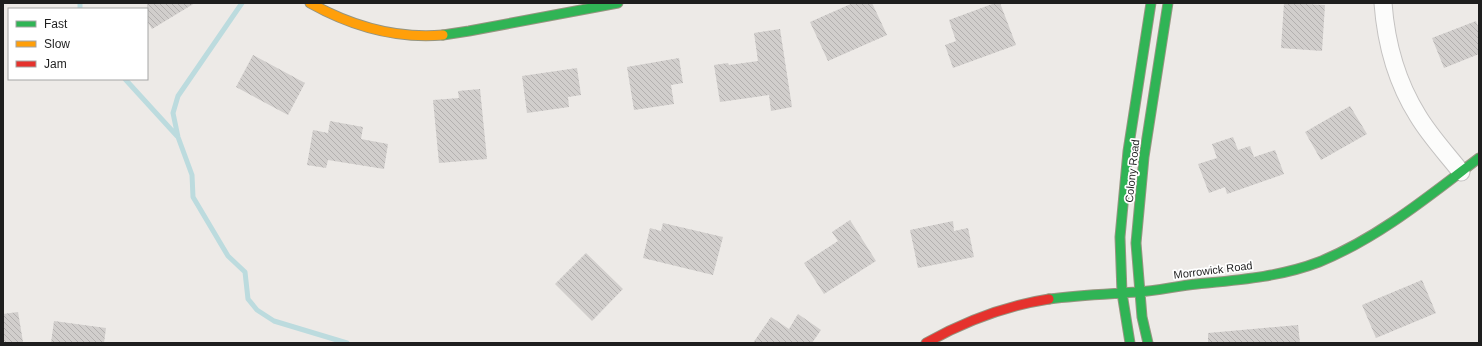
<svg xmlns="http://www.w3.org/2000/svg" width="1482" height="346" font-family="Arial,sans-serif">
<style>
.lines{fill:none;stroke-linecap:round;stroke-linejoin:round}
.stream{stroke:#bcdbde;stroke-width:5}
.building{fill:url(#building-back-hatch)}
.street-casing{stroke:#c4c2c1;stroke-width:19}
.fast-casing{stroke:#969580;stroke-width:11}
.slow-casing{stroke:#969580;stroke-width:11}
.jam-casing{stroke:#969580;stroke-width:11}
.street{stroke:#fcfcfb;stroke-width:17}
.fast{stroke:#30b455;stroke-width:9}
.slow{stroke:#ff9f0a;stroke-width:9}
.jam{stroke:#e5322d;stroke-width:9}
.labels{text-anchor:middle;stroke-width:3.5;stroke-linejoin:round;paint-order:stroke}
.street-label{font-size:11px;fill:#1e1e1e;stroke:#fff}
</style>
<defs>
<pattern id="building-back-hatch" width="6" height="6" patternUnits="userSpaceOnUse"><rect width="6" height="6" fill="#d1cecc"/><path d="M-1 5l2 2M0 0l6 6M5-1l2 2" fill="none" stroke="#b3b0af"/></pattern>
</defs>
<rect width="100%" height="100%" fill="#edeae7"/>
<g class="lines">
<path class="stream" d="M80,3V9
M242,3L178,96L173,113L178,137L192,175L193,197L228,256L245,272L248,299L257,310L274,321L347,343
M125,79L177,136"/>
</g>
<path class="building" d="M147,3H195L152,29L147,21Z
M853,3H872L887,35L828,61L810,22Z
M995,3H1000L1016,45L953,68L945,45L956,41L949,20Z
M1284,3L1325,5L1322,51L1281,48Z
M1476,21L1479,29V54L1444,68L1432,38Z
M780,29L792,107L771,111L769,95L720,102L714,65L728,63L729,65L758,61L754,33Z
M253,55L305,83L288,115L236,87Z
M679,58L683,83L671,85L674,104L634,110L627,67Z
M577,68L581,95L568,97L569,107L527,113L522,76Z
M480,89L487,159L439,163L433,100L459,98L458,91Z
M1350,106L1367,134L1321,160L1305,132Z
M330,121L363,127L361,139L388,144L384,169L328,160L326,168L307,165L313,130L328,133Z
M1233,137L1238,150L1250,146L1254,157L1275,150L1284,174L1227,194L1225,187L1209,193L1198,164L1217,158L1212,144Z
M850,220L876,261L824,294L804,263L838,241L832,232Z
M953,221L954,231L968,228L974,257L918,268L910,230Z
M663,223L723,237L713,275L643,258L650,228L661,231Z
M586,253L623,289L592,321L555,284Z
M1422,280L1436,313L1376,338L1362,305Z
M18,312L23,342L3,343V314Z
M798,314L821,330L812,343H753L771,317L789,329Z
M54,321L106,328L104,343H51Z
M1298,325L1300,343H1208V333Z"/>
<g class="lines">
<g class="street-casing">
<path id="street" d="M1383,3C1386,43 1396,81 1418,116C1430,136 1446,153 1461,172"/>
</g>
<g class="fast-casing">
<path id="fast" d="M443,35L469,31L618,3
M1049,299C1078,295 1108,294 1137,292C1157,291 1177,286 1197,284C1238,280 1280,277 1319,262C1378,238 1429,196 1479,158
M1130,343L1122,293L1120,237L1128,151L1151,3
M1148,343L1142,317L1136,243L1144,157L1168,3"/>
</g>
<g class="slow-casing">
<path id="slow" d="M310,3C351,26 396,39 443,35"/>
</g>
<g class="jam-casing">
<path id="jam" d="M926,343C965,321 1004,306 1049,299"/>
</g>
<use href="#street" class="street"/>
<use href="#fast" class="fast"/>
<use href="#slow" class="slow"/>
<use href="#jam" class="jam"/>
</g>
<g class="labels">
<g class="street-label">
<text transform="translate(1132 171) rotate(-84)" y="4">Colony Road</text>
<text transform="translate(1213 270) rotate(-7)" y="4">Morrowick Road</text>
</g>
</g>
<rect width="1482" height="346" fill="none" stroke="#1e1e1e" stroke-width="8"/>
<rect x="8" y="8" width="140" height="72" fill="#ffffff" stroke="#a5a5a5"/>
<rect x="16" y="21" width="20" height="6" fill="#30b455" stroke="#a5a5a5"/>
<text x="44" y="28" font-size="12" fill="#1e1e1e">Fast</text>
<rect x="16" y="41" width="20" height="6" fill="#ff9f0a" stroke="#a5a5a5"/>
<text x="44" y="48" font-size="12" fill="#1e1e1e">Slow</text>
<rect x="16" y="61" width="20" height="6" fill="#e5322d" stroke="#a5a5a5"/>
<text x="44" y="68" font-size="12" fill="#1e1e1e">Jam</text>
</svg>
